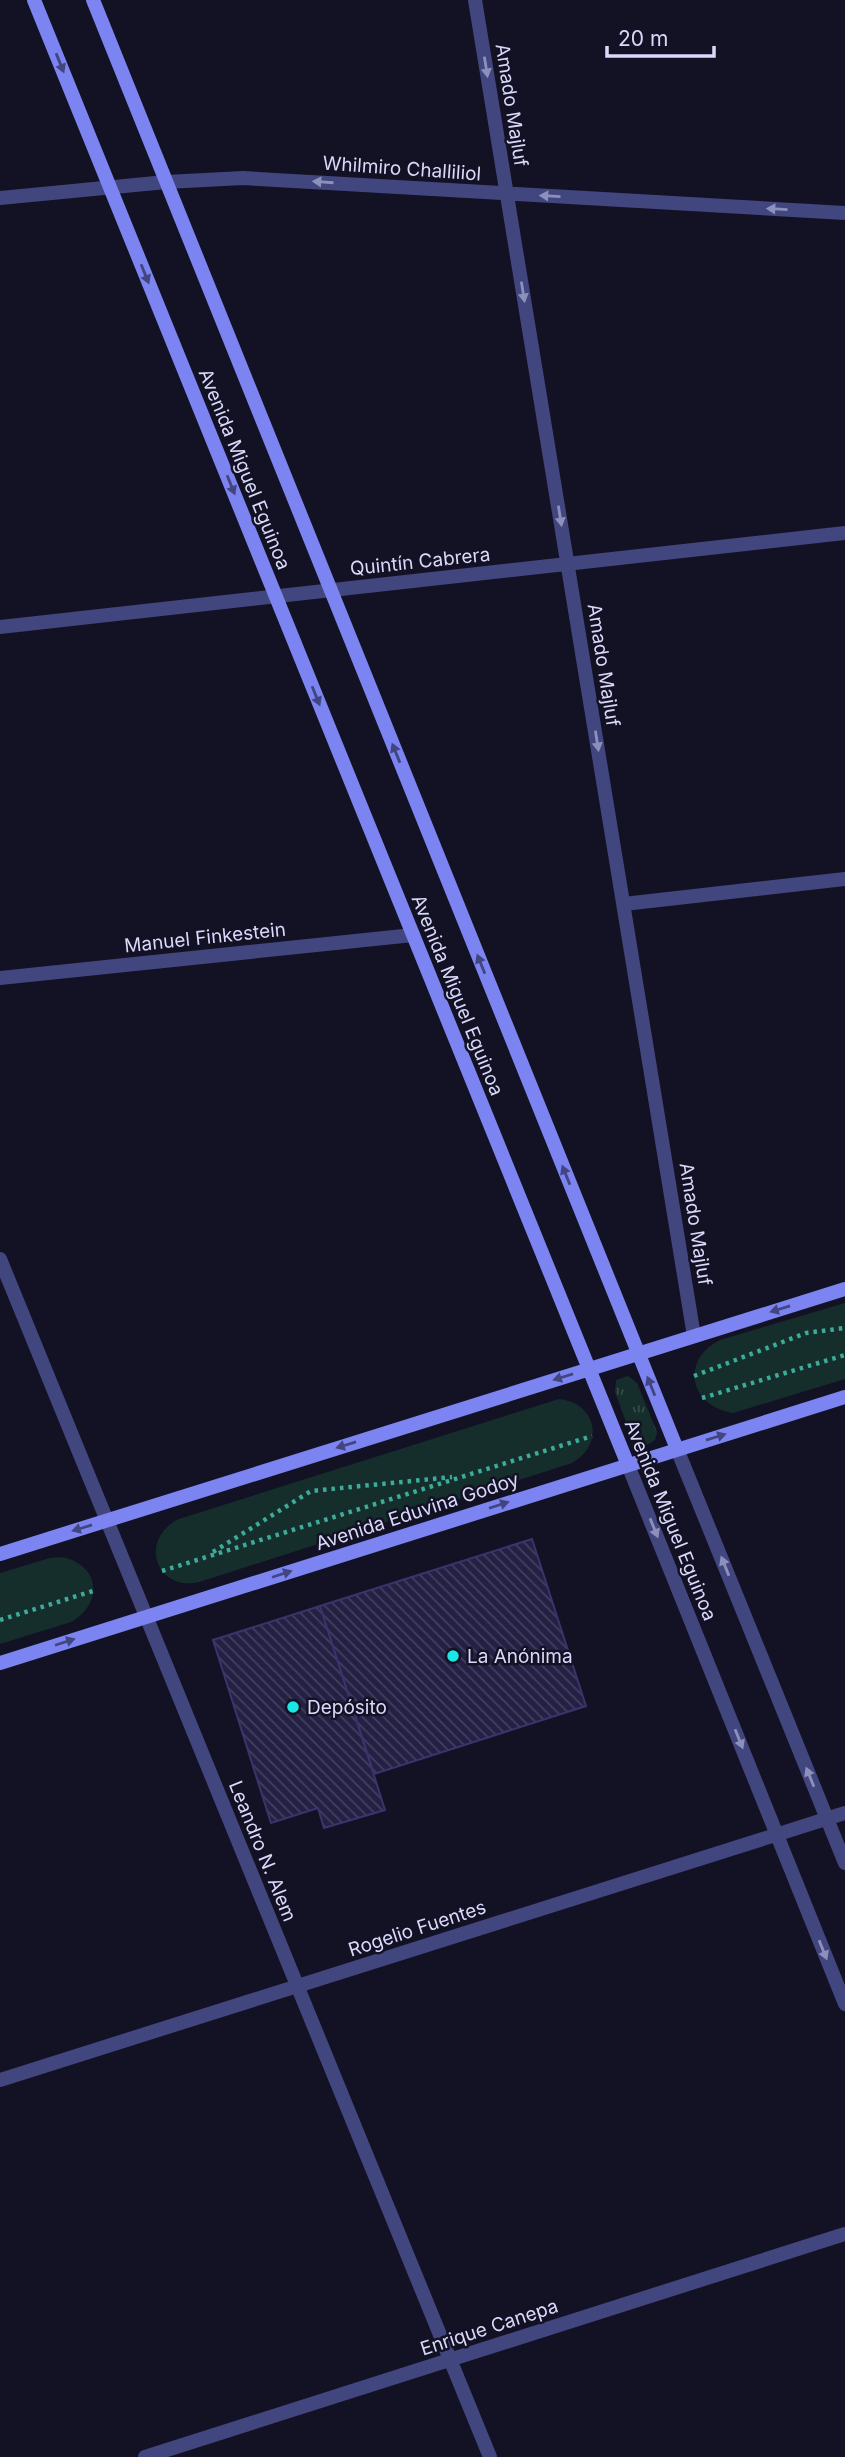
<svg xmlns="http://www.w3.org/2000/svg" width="845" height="2457" font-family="Inter,sans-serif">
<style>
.grass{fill:url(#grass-tufts)}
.park{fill:#152e2b}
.building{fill:url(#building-back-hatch);stroke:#3a346d;stroke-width:2}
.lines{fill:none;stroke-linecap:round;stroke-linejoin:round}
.path{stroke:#3dab99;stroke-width:4.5;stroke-dasharray:3.5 5;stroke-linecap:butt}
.street{stroke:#42467e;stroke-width:14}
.secondary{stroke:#7b84f0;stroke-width:14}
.oneway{fill:#424580}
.oneway2{fill:#8e90bc}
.poi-dot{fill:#1ae6e5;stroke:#131225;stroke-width:2.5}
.labels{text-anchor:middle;stroke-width:5;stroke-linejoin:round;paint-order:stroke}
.street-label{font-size:19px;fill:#dad9fb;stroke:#131225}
.poi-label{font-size:19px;fill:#dad9fb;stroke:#131225;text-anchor:start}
</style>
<defs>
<pattern id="grass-tufts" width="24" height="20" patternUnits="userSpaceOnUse" patternTransform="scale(1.75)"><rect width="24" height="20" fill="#152e2b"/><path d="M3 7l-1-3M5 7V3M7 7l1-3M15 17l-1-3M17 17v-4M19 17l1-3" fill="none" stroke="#364c4b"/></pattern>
<pattern id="building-back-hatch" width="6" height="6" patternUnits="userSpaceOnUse" patternTransform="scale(1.75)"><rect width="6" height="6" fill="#232044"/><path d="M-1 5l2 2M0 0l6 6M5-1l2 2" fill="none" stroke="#424060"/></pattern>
</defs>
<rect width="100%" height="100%" fill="#131225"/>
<path class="grass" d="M628,1376L637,1383L657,1432L655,1440L645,1446L637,1443L632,1438L615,1392L616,1380Z"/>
<path class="park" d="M845,1303V1379L733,1413C689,1406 680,1360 720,1340Z
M559,1399C597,1403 605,1444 572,1463L199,1582C156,1592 138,1539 179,1519Z
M62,1557C100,1565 104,1603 71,1622L0,1644V1573L50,1558Z"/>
<path class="building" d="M532,1539L586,1706L374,1774L320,1606Z
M320,1606L385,1810L324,1828L318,1808L271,1823L213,1640Z"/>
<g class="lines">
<path class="path" d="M694,1376L806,1333L845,1328
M702,1398L845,1355
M213,1552L311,1491L452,1477
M162,1571L592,1436
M0,1620L93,1591"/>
<path class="street" d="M475,0L694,1336
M0,198L166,182L243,178L845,213
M0,627L845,533
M624,904L845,879
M0,978L413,935
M0,1259L490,2457
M677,1449L845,1863
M628,1465L845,2004
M0,2080L845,1813
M145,2457L845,2234"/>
<path class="secondary" d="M34,0L628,1465
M93,0L677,1449
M0,1554L845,1289
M0,1663L845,1397"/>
</g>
<defs><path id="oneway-solid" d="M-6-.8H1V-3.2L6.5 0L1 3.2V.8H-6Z" transform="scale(1.75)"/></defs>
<g class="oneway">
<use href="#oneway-solid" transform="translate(60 63) rotate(68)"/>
<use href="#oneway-solid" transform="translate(145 274) rotate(68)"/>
<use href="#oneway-solid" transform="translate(231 485) rotate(68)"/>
<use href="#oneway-solid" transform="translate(316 696) rotate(68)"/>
<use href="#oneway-solid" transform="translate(396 753) rotate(-112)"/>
<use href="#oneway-solid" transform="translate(481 964) rotate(-112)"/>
<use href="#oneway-solid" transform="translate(566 1175) rotate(-112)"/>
<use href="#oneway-solid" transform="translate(780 1309) rotate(163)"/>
<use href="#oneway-solid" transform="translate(563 1377) rotate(163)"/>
<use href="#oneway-solid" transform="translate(651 1386) rotate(-112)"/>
<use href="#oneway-solid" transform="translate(716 1437) rotate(-17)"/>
<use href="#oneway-solid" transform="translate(346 1445) rotate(163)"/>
<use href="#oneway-solid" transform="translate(499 1505) rotate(-18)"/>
<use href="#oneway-solid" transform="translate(82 1528) rotate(163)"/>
<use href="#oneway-solid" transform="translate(282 1574) rotate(-18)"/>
<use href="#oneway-solid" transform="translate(65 1642) rotate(-18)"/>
</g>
<g class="oneway2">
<use href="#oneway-solid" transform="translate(486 67) rotate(81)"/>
<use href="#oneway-solid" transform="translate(323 182) rotate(-176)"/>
<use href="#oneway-solid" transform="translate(550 196) rotate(-177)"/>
<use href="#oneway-solid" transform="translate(777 209) rotate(-177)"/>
<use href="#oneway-solid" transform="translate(523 292) rotate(81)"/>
<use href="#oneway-solid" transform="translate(560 516) rotate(81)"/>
<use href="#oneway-solid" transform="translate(597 741) rotate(81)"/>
<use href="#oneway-solid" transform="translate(654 1528) rotate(68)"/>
<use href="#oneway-solid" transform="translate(725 1566) rotate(-112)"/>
<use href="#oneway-solid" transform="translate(739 1739) rotate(68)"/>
<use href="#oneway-solid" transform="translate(810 1777) rotate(-112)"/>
<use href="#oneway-solid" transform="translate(823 1950) rotate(68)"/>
</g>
<g class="poi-dot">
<circle cx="453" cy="1656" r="7"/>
<circle cx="293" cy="1707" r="7"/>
</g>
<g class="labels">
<g class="street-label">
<text transform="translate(512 105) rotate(81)" y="7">Amado Majluf</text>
<text transform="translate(402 168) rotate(4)" y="7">Whilmiro Challiliol</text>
<text transform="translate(245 469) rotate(68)" y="7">Avenida Miguel Eguinoa</text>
<text transform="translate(420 561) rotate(-6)" y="7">Quintín Cabrera</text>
<text transform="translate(604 665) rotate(81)" y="7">Amado Majluf</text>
<text transform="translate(205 937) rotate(-6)" y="7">Manuel Finkestein</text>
<text transform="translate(458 995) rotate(68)" y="7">Avenida Miguel Eguinoa</text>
<text transform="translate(696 1224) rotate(81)" y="7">Amado Majluf</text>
<text transform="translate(417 1511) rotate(-18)" y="7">Avenida Eduvina Godoy</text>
<text transform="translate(671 1520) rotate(68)" y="7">Avenida Miguel Eguinoa</text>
<text transform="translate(263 1851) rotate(68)" y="7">Leandro N. Alem</text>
<text transform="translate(417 1928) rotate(-18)" y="7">Rogelio Fuentes</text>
<text transform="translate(489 2327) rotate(-18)" y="7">Enrique Canepa</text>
</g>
<g class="poi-label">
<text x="467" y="1663">La Anónima</text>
<text x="307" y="1714">Depósito</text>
</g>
</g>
<path d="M607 46v10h107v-10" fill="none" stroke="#dad9fb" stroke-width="3.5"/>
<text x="618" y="46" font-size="21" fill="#dad9fb" stroke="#131225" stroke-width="5" paint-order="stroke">20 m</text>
</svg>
